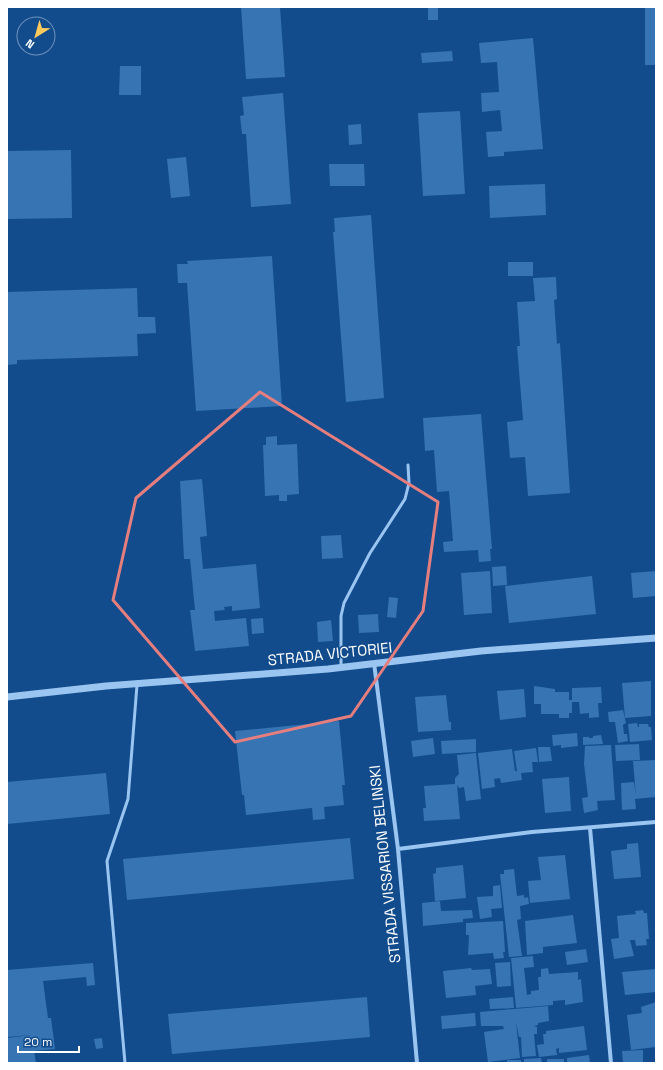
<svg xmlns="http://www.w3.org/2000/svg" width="663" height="1070" font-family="'Space Grotesk',sans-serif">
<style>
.building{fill:#3674b4}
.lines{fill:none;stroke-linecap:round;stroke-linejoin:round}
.service{stroke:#9bc5f1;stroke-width:3}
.minor{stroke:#9bc5f1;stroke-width:4}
.tertiary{stroke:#9bc5f1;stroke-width:7}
.marked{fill:none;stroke:#e67e7e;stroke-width:3;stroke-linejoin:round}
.labels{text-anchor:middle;stroke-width:3;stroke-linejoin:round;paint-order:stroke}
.street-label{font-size:15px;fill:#fff;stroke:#124c8d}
</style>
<rect width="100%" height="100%" fill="#124c8d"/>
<path class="building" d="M241,7H280L285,77L246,79Z
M428,7H438V20H428Z
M645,8H656V65H645Z
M533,38L543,149L504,152V156L488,157L486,132L502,131L500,110L482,112L481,93L499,92L497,62L481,63L479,43Z
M452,51L453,61L422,63L421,53Z
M120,66H141V95H119Z
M283,93L291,204L251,207L246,134H242L240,116L244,115L242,97Z
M460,111L465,194L423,196L418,113Z
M361,124L362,144L349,145L348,125Z
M71,150L72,218L7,219V151Z
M186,157L190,196L171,198L167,159Z
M329,164H364L365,186H330Z
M545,184L546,215L490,218L489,186Z
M371,215L384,398L346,402L333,232H335L334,218Z
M272,256L282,406L196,411L187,283H178L177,264H188L187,261Z
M508,262H533V276H508Z
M556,277L557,299L554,300L557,344L560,343L570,493L528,496L525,457L510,458L507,422L523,420L517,346H520L517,302L535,301L533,278Z
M137,288L138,317H155L156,333L137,334L138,356L17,360V364L7,365V292Z
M481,414L492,549H490L491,561L479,562L478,550L444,552L443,542L453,541L449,491L437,492L434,450L425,451L423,418Z
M277,436V445L297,444L299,494L287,495V501H279V495L265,496L263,445H266V437Z
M202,479L207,536L200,537L203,569L256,564L260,608L232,611V606L224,607L225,610L214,611L215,621L246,618L249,646L195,651L190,610H195L190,559H184L180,481Z
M341,535L343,558L322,559L321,536Z
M506,566L507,585L493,586L492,567Z
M490,571L492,613L464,615L461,573Z
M656,571V596L633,598L631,573Z
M592,576L596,614L509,623L505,586Z
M389,597L398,598L396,618L387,617Z
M378,614L379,632L359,633L358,615Z
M263,618L264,633L252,634L251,619Z
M331,620L333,641L318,642L317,622Z
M651,681V716L625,718L622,683Z
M534,686L555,689V692H569V700H572V688L601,687L602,703H598L599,717L589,718V713L580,714L579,702H572V713H569V718H559V714H541V704H534Z
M524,689L526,717L500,720L497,691Z
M446,695L449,722H451V730L418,732L415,697Z
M623,710L626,723L623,725L624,734H627L628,741L618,743L615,722H609L608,712Z
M339,721L345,785H342L344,805L324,807L325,819L313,820L312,808L246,815L244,795H242L235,731Z
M637,723L638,727H639V724H648L649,727H651L652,740L630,742L628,724Z
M577,733L578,746L561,748V745L553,746L552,735Z
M601,735L603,744L583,745V737H589V738H593V736Z
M433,738L435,754L413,757L411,741Z
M476,739V752L442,754L441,741Z
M639,744L640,760L616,761L615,745Z
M611,745L615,800L597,801L598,810L584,813L582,798L588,797L584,764L585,746Z
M538,747H550L552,761L539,762Z
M536,748L538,762H532L533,772L521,773L522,780L501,783L500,778L494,779L495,787L482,789L478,753L512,749L515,771H517L514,751Z
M476,753L481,799L466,801L464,787L459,788L457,785L460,819L424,821L423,808H426L424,786L455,784V778L459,774L457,755Z
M656,760V797L635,799L636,809L622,810L621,783L634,782L636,796L633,761Z
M106,773L110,814L7,824V782Z
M569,777L571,811L545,813L542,779Z
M350,838L354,879L127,900L123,859Z
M638,843L641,877L614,879L611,851L627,849V844Z
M565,855L570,899L530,903L528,881L541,880L538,857Z
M463,865L466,898L435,901L433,874L436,873V868Z
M514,869L517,896L524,895V898L528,897L529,904L520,906L521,919L517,920L522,956L509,957L500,874H504V870Z
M500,885L502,908L491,909L492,917L480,919L477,897L493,896V886Z
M440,901L441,911L472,910L473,918L463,919V922L423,926L422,903Z
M643,910L644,913H647L649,939H646L647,945L636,946L635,940H630L634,956L614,959L611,939L619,938L617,916L636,914L635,911Z
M573,915L577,943L543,947V953L527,955L525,921Z
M503,921L505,952H503L504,958L494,959L493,953L468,955L469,935H466V923Z
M586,949L588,962L567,965L565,952Z
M533,956L534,967L524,968L527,995L531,994V991L539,990L538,977H541V969L548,968L549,974L578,972V980L581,979L583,1002L565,1005V1000L553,1001V1005L516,1008L511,958Z
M510,962L511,986L497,987L495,963Z
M93,963L95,985L87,986L86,977L43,981L48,1018H51L55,1049L34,1051L36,1063H7V1038L31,1035L7,1037V970Z
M471,968L472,970L490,969L492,984L475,986L476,995L446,998L443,971Z
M656,969V992L625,995L622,972Z
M367,997L370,1037L172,1054L168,1014Z
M513,997L514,1008L490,1009L489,999Z
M656,1002V1047L631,1050L627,1015L642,1013L641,1007Z
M548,1006L549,1021L538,1023V1025L534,1026L537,1027V1034H534L536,1056L522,1057L521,1037H519L516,1022L520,1058L488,1062L484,1032L504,1029L503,1026H481L480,1012Z
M475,1013L476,1026L442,1029L441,1016Z
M584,1026L587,1050L559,1053V1048L556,1049L557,1055L539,1057L537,1045L544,1044L543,1034H546V1031Z
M102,1038L103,1048L96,1049L94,1039Z
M643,1050V1063H623L622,1051Z
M589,1055L590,1063H567V1058Z
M541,1058L542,1063H524V1059Z
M547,1059H564V1063H547Z
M507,1060H521V1063H507Z"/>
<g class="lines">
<path class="service" d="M341,667V616L344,603L370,553L405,499L409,483L408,465
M125,1063L107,861L128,799L137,685"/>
<path class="minor" d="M374,663L398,849L417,1063
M590,828L611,1063
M398,849L532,832L656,822"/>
<path class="tertiary" d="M7,697L106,686L328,669L481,651L656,638"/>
</g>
<path class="marked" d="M260,392L438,502L423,611L351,716L235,742L113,600L136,498Z"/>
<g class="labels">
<g class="street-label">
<text transform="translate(330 654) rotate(-6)" y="5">STRADA VICTORIEI</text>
<text transform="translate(385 864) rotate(-96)" y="5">STRADA VISSARION BELINSKI</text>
</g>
</g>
<rect width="663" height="1070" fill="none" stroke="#ffffff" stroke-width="16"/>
<g transform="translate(36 36) rotate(217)"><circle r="19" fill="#124c8d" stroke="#7194bb"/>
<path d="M0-3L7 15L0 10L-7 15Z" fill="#ffca5b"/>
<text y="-6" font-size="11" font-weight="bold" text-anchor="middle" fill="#ffffff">N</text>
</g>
<path d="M18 1046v6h61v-6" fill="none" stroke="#ffffff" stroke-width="2"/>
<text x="24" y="1046" font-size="12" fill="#ffffff" stroke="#124c8d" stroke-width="3" paint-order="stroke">20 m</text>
</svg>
